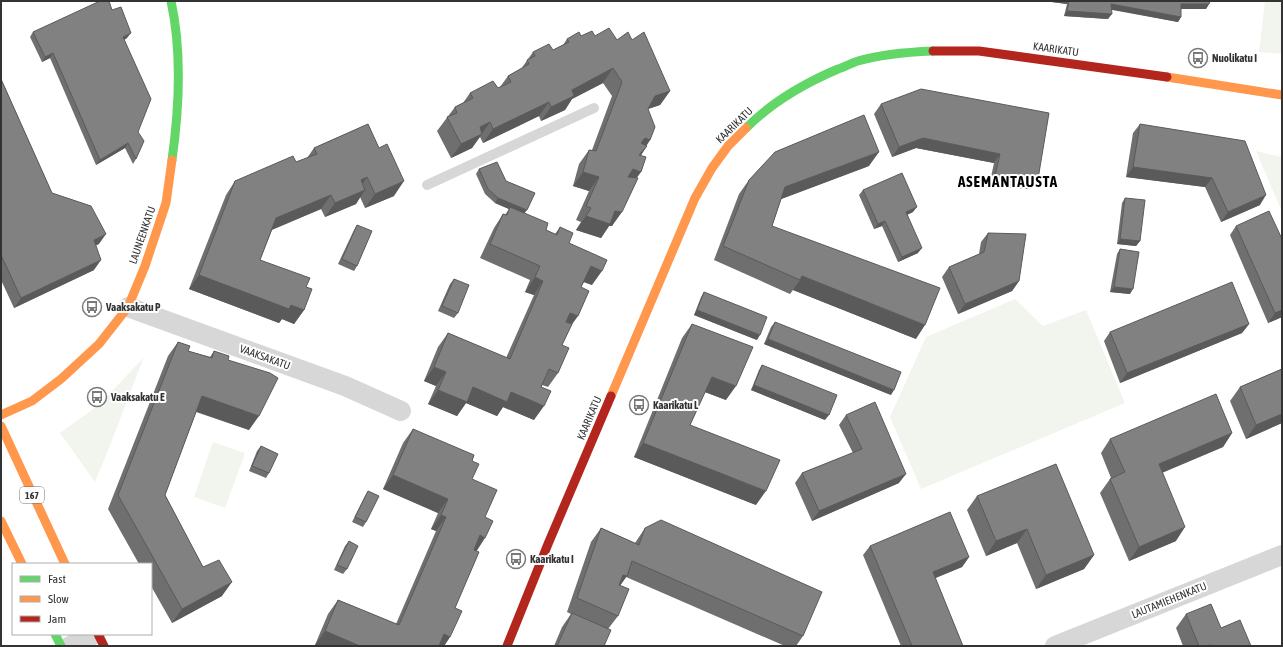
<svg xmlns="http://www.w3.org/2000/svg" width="1283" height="647" font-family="'Asap Condensed',sans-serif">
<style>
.green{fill:#f1f5ed}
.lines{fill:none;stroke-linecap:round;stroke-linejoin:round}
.lane{stroke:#d7d7d7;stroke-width:10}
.street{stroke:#d7d7d7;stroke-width:20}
.fast{stroke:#63d668;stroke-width:9}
.slow{stroke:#ff974d;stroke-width:9}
.jam{stroke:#b3261e;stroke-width:9}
.wall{fill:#6f6f6f}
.shaded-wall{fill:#5a5a5a}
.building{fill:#818181;stroke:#5a5a5a}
.labels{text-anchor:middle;stroke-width:4;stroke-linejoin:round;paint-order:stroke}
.shield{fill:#fff;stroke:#707070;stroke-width:1}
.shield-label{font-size:10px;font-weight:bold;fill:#333}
.street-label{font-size:11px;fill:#333;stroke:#fff}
.poi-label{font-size:11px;font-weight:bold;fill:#333;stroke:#fff;text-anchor:start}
.district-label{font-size:15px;font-weight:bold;letter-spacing:1px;fill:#000;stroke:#fff}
</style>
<rect width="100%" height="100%" fill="#fff"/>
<path class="green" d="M1265,1H1282V54L1259,52Z
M1256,151L1282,157V212Z
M1015,299L1043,326L1086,310L1125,403L921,489L890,417L926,337Z
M144,357L107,453L95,482L60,433L100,404Z
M213,442L245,453L225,508L194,497Z"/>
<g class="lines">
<path class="lane" d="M427,185L594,108"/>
<path class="street" d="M128,307L345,386L401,411
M70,646L95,634
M1055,646L1282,555"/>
<path class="fast" d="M171,1C182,51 179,110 172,160
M746,128C772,102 805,83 838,69C845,67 851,63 858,61C882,54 909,52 933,51
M55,634L61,646"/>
<path class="slow" d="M1167,77L1282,95
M611,396L695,198L712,168L728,146L746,128
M1,415L32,401L61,379L99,344L128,307L145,266L166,203L172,160
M1,426L65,564
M1,521L22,564"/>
<path class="jam" d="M933,51H979L1167,77
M98,634L104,646
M507,646L548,544L611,396"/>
</g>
<path class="wall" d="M1044,1H1210L1209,4L1206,9H1181V17L1178,22L1111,9L1108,19L1064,16L1067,4Z
M112,10L127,38L124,40L138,132L136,159L133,164L125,148L96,165L50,58L42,62L30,37L33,32Z
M581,36H595L617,40H632L670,91L660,105L648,109L650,140L641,155L636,178L612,226H609L601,238L576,230L581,222L576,220L589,191L573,186L579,164L589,150H592L612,96L603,83L572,99L565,110L541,121L539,116L483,143L480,137L472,148L451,158L437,131L455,107L463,103L470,93L498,88L500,87L508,76L521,69L533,52L553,50L563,45L567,39Z
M1,79L52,193L99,244L96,245L94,270L14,308L1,280Z
M881,104L1049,113L1031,189L989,186L994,163L916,148L892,157L874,114Z
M368,124L394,196L365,208L360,197L356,204L325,217L321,209L272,230L260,260L306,287L304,310L294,324L282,319L279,323L189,289L226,195L235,181L296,162L307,158L314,148Z
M1140,124L1260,205L1221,222L1205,187L1126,177L1133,133Z
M869,166L781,199L772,226L916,339L793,290L790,294L714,260L739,194L749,180Z
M479,169L506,181L525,213L546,230L555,234L560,227L592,285L584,282L581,287L570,328L562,345L558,373L548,387L542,385L534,420L503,407L497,416L466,403L457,416L428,404L436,386L424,381L438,347L448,333L506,358L534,295L525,292L530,280L480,258L494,228L503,214L505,215L509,209L495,203L485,194L476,174Z
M863,190L913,212L907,215L918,253L898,262L882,226L874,229L859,195Z
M1125,198L1140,241L1136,246L1117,244L1122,203Z
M357,225V266L354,271L338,264L354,230Z
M1236,226L1282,239V317L1268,323L1230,235Z
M988,233L1019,281L1012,291L958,314L942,277L949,267L979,254L981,242Z
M1120,249L1130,294L1110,292L1117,254Z
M454,279L458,313L454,318L438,311L450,284Z
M704,292L757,340L694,315L701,297Z
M775,322L891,395L764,344L771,327Z
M692,324L726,400L705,392L690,425L756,505L634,457L682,338Z
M1249,324L1242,333L1120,383L1104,341L1110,332Z
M178,342L188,351L210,357L214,351L228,360L249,430L196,412L165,495L203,567L222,596L172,623L151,586V564H139L108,509L168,356Z
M762,365L825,420L751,390L759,370Z
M1282,369V423L1246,439L1230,401L1240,387Z
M846,415L899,483L812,521L795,483L802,473L853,453L839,425Z
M413,429L472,461V479L485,517L476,551L455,608L450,637L444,646H317L315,645L328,614L338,600L396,624L436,531L431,529L438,513L383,489L403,443Z
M1232,433L1223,447L1162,473L1176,541L1129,561L1100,493L1110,479L1111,478L1101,453L1110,439Z
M261,446L269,473L266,478L249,471L257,451Z
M368,491L366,522L363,527L352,522L365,496Z
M977,496L1094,555L1084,569L1036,589L1017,543L986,556L967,510Z
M601,528L635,543L645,528L803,636L796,646H785L626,577L620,585L618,616L608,629L604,646H554L562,627L571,614L567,612L591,542Z
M349,541L347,569L343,574L334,570L345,546Z
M870,546L969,557L962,567L935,578L963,646H901L863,555Z
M1186,614L1221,628L1251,646H1183L1176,628Z"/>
<path class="shaded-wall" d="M1044,1H1068L1067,4Z
M1111,4L1181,17L1178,22L1107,9Z
M1181,4H1209L1206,9H1178Z
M1067,11L1112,14L1108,19L1064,16Z
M131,33L127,38L120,42L123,37Z
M53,53L50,58L42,62L45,57Z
M613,68L603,83L572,99L565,110L541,121L551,107L572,90Z
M670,91L660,105L645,110L655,96Z
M549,102L539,116L483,143L493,129Z
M490,122L472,148L451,158L461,144L480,127Z
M645,138L650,140L642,151L647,146L638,160L641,143Z
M923,138L1000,154L994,163L916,148L892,157L899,147Z
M128,143L125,148L96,165L100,160Z
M879,152L869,166L776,201L785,187Z
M1133,167L1212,178L1205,187L1126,177Z
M633,169L641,172L631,186L623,183Z
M583,172L599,177L589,191L573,186Z
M995,176L1038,179L1031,189L989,186Z
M367,177L358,191L361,180Z
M404,181L394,196L365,208L375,194Z
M365,190L356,204L325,217L335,203Z
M331,195L321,209L266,232L276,218Z
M1266,195L1260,205L1221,222L1228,212Z
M498,198L527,210L523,215L510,207L509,209L495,203Z
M917,207L913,212L902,217L906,212Z
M615,211L622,212L612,226H609L601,238L576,230L586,216Z
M885,221L882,226L874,229L878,224Z
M106,234L99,244L87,249L94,240Z
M1120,239L1140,241L1136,246L1117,244Z
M922,248L918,253L898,262L902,257Z
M101,260L94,270L14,308L21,298Z
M591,266L602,271L592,285L581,281Z
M199,275L291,305L304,310L294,324L282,319L279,323L189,289Z
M802,276L925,325L916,339L793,290L800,280Z
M535,277L543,281L534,295L525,292Z
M1019,281L1012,291L958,314L965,304Z
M1114,287L1133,289L1130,294L1110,292Z
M697,310L760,335L757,340L694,315Z
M1282,310V317L1268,323L1275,313Z
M570,313L578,316L568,330L560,327Z
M1249,324L1242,333L1120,383L1127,373Z
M768,339L894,390L891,395L764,344Z
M434,367L446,372L436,386L424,381Z
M712,377L736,386L726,400L702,391Z
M754,385L829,415L825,420L751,390Z
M473,387L511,392L544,406L534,420L503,407L497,416L466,403L457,416L428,404L438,390Z
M202,396L259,416L249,430L192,410Z
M1282,414V423L1246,439L1256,425Z
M1232,433L1223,447L1149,478L1159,464Z
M643,443L766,491L756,505L634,457Z
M906,474L899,483L812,521L819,511Z
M393,475L448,499L438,513L383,489Z
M441,515L446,517L436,531L431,529Z
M1185,527L1176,541L1129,561L1139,547Z
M1027,529L1017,543L986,556L996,541Z
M480,535L485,538L476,552L470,549Z
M1094,555L1084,569L1036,589L1046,575Z
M969,557L962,567L926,582L933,572Z
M623,575L627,576L617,590Z
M232,582L222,596L172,623L182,609Z
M325,631L360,646H317L315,645Z
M444,634L450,637L444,646H435Z"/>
<path class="building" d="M100,1H109L112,10L121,7L131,33L123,37L151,99L138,132L144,141L136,159L128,143L100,160L53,53L45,57L33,32Z
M1069,1H1210L1209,4H1181V17L1111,4L1112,14L1067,11Z
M609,28L617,40L628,32L632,40L644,32L670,91L655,96L648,109L655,127L650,140L645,138L641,143L647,146L639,155L646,157L641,172L633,169L628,177L638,178L622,212L615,211L610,224L586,216L591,208L586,206L599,177L583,172L589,150L596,151L622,82L613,68L572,90L574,96L551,107L549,102L493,129L490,122L480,127L482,134L461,144L447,117L457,113L455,107L473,98L470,93L493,81L498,88L511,82L508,76L529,64L527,60L535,56L533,52L549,44L553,50L569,42L567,39L579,32L581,36L592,31L595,36Z
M1,79L52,193L91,206L106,234L94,240L101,260L21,298L1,255Z
M921,89L1049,113L1038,179L995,176L1000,154L923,138L899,147L881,104Z
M864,115L879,152L785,187L772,226L940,288L925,325L802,276L800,280L723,246L749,180L775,152Z
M368,124L379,148L387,144L404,181L375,194L367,177L361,180L365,190L335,203L331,195L276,218L260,260L310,278L306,287L312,289L304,310L291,305L289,309L199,275L235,181L293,156L296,162L317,154L314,148Z
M1140,124L1245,141L1266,195L1228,212L1212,178L1133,167Z
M497,162L506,181L535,193L527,210L498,198L488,189L479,169Z
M902,173L917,207L906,212L922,248L902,257L885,221L878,224L863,190Z
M1125,198L1145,200L1140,241L1120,239Z
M510,207L548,223L546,230L557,235L560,227L573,233L569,243L607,260L602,271L591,266L581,287L589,291L578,316L570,313L566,322L572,324L562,345L569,348L558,373L549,369L541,387L551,391L544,406L511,392L507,402L473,387L467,402L438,390L446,372L434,367L448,333L510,359L543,281L535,277L540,266L490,244L503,214L507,215Z
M1269,211L1282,239V310L1275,313L1236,226Z
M357,225L372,231L357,266L342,259Z
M988,233L1026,234L1019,281L965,304L949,267L984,252Z
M1120,249L1139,252L1133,289L1114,287Z
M454,279L469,285L458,313L442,306Z
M1232,282L1249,324L1127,373L1110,332Z
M704,292L767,317L760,335L697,310Z
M775,322L901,372L894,390L768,339Z
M692,324L753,347L736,386L712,377L690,425L780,460L766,491L643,443Z
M178,342L190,346L188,351L212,358L214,351L229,356L228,360L270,373L278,378L259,416L202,396L165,495L203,567L219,560L232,582L182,609L118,495Z
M762,365L837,395L829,415L754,385Z
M1282,369V414L1256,425L1240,387Z
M1216,394L1232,433L1159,464L1185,527L1139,547L1110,479L1125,472L1110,439Z
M875,402L906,474L819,511L802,473L862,449L846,415Z
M413,429L474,455L472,461L479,464L472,479L497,490L485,517L493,521L485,538L480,535L474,550L479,552L455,608L462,611L450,637L444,634L439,646H360L325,631L338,600L399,625L446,517L441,515L448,499L393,475Z
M261,446L278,454L269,473L252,466Z
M1056,464L1094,555L1046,575L1027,529L996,541L977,496Z
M368,491L379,496L366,522L355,517Z
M950,512L969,557L933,572L963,646H912L870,546Z
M661,520L822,592L803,636L632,561L627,576L623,575L619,585L629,589L618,616L577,598L601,528L639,545L645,528Z
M349,541L358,546L347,569L337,565Z
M1211,604L1221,628L1240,620L1251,646H1210V645L1206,646H1199L1186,614Z
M572,613L611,630L604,646H557Z"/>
<defs>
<g id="bus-ring" transform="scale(1)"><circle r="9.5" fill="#fff" stroke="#7a7a7a" stroke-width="1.5"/><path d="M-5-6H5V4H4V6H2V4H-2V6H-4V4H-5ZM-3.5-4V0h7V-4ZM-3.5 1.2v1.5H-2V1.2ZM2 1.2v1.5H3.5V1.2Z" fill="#7a7a7a"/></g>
</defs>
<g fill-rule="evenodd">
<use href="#bus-ring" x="1198" y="58"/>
<use href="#bus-ring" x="92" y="307"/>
<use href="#bus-ring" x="97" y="397"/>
<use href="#bus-ring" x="639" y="405"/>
<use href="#bus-ring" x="516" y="559"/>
</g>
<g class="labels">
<rect class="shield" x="20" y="487" width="24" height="16" rx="3"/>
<g class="shield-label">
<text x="32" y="499">167</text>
</g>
<g class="street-label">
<text transform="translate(1056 49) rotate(8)" y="4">KAARIKATU</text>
<text transform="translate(734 125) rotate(-44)" y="4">KAARIKATU</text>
<text transform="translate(142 235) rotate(-71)" y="4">LAUNEENKATU</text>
<text transform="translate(265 357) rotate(20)" y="4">VAAKSAKATU</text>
<text transform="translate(589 418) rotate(-67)" y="4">KAARIKATU</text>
<text transform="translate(1169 600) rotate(-22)" y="4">LAUTAMIEHENKATU</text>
</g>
<g class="poi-label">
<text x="1212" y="62">Nuolikatu I</text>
<text x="106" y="311">Vaaksakatu P</text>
<text x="111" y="401">Vaaksakatu E</text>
<text x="653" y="409">Kaarikatu L</text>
<text x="530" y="563">Kaarikatu I</text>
</g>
<g class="district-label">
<text x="1008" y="187">ASEMANTAUSTA</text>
</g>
</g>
<rect width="1283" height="647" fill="none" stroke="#333333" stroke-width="4"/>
<rect x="12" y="563" width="140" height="72" fill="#ffffff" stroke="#adadad"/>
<rect x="20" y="576" width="20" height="6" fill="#63d668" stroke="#adadad"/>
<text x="48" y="583" font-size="12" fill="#333333">Fast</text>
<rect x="20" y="596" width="20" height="6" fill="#ff974d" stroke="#adadad"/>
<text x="48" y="603" font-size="12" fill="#333333">Slow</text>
<rect x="20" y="616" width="20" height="6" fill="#b3261e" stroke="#adadad"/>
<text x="48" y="623" font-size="12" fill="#333333">Jam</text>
</svg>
